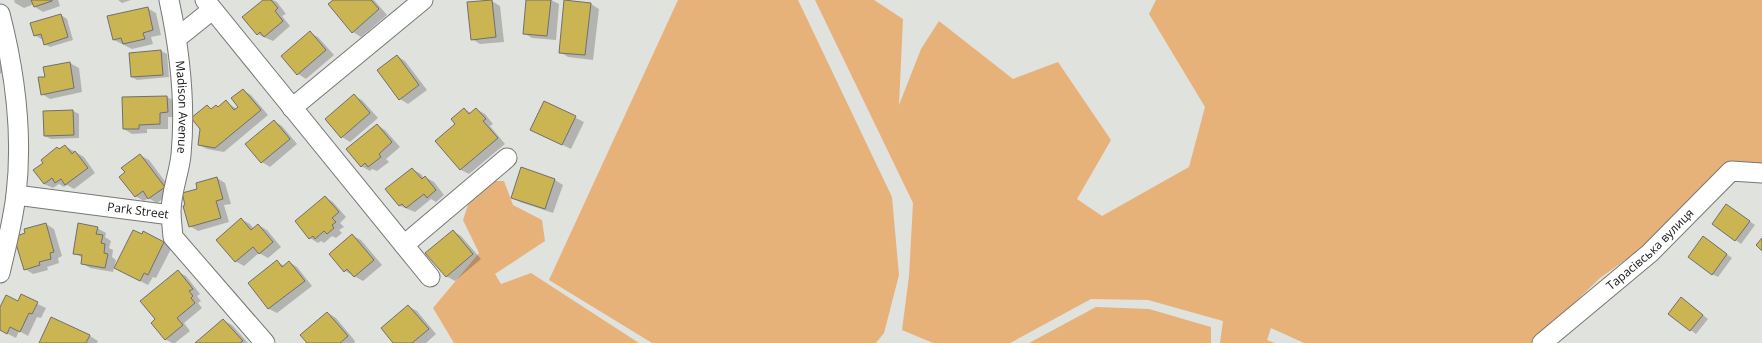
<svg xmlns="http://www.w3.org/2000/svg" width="1762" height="343" font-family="'Open Sans',sans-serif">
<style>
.green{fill:#e7b17a}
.shadow{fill:#0003}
.building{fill:#cbb553;stroke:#706f6c}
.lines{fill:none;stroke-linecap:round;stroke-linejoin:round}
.minor-casing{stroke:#767875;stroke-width:21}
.minor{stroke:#fff;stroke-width:19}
.labels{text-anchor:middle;stroke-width:3;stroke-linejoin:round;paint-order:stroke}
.street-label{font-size:12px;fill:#181817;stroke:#fff}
</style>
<rect width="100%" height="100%" fill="#e0e2de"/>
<path class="green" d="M678,0H798L892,197L899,275L884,333L876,343H652L549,280Z
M815,0H874L903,19L899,105L921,49L939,21L1013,79L1058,62L1111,140L1077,199L1102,216L1189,167L1205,107L1149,14L1156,0H1762V177L1749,166L1649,243L1600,278L1533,343H1304L1271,328L1267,340L1275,343H1220L1223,321L1148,300L1091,299L1010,343H933L902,330L909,276L913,203Z
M488,181H504L513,205L542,220L545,241L495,274L501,284L531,273L639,343H454L433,308L479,253L463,220L470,199Z
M1096,307L1149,309L1211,327V343H1029Z"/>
<path class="shadow" d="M14,0H58L60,6L43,12L35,7L34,4L24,8L15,3Z
M118,0H131L122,3Z
M265,0H273L277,2L286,14L282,16L290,26L273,41L257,34Z
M334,0H374L387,15L361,37L353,32Z
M527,0H551L559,4L556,40L532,38L524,33Z
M492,1L500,6L504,42L480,44L472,39Z
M591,4L599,9L593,60L568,57L560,52Z
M147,8L156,13L161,35L151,37L153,44L132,49L114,40Z
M61,15L67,19L73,40L50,47L45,44L43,38L41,39L35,35Z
M310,33L318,37L334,55L306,79L298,74Z
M161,51L167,54L169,77L137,80L132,77Z
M397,56L405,61L427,90L408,104L400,99L378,70Z
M70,63L79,68L82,92L50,99L42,94L46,77L44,67Z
M0,64L5,70L0,74Z
M243,90L251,95L268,115L224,152L207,149L199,145L207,106L212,109L219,108L226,102L237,109L240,107Z
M354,96L362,100L378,118L350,142L342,137Z
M167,97L175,101L176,117H168V129H147V133L132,134L124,129L123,98Z
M544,102L584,122L571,149L540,134Z
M464,109L471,113L476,109L485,114L493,124L490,126L505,144L469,174L461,170L436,141L456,124Z
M73,111L79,114V138L51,139L45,136Z
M274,121L282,126L297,144L270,167L262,162Z
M377,125L385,130L400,147L386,159L389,162L377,171L372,169L370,171L361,166Z
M65,146L84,157L95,173L74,189L67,185L64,187L59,184L53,188L44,184L45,163Z
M140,155L149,160L173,192L157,203L148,198L144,201L135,196Z
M412,169L421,174L424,178L425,177L434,182L444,195L436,202L431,199L415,212L400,206Z
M522,169L555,180L563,185L553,213L520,202L512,197Z
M217,178L225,183L231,204L224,205L229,222L198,231L190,226L199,189Z
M325,197L333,202L346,217L340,223L344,227L339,230L342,233L336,238L332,236L324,243L321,241L318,243L310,238Z
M1732,209L1755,225L1741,244L1713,224Z
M241,219L250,224L254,229L258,225L267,230L281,247L268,258L259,253L244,266L235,261Z
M46,224L54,229L62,256L58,258L59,263L47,267L48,270L33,274L25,269L26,234Z
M97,228L106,233L105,237L111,241L109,248L113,250L112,257L116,260L113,272L90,268L82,263L83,258L74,253Z
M453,231L461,236L481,259L455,281L446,276Z
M353,236L361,240L382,265L363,281L345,271Z
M1709,241L1732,258L1718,277L1712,274Z
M164,242L172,247L156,278L153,277L148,285L124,273Z
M277,261L284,266L289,262L297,267L312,286L277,313L269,309L249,283Z
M178,272L186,276L200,294L197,296L201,301L198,303L202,308L184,323L190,331L175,343H172L165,339L156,320Z
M21,296L46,308L41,318L37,317L28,336L19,331L16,338L0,330V310L18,302Z
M1687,302L1708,319L1696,334L1669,314Z
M408,306L417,311L436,334L426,343H395Z
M328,313L336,318L355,341L354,343H308Z
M51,318L90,336L98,341L97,343H40Z
M223,320L232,325L248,343H197Z"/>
<path class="building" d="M31,0H52V1L34,7Z
M263,0H271L278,8L275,11L283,21L264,37L260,32L257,35L242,17Z
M333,0H371L379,9L352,33L328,4Z
M492,0L496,37L471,40L467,2Z
M526,0H551L547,36L523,34Z
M564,0L591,3L585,55L559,53Z
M148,7L153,30L143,33L145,39L123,44L121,38L113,40L107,16Z
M61,14L68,37L44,45L41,34L34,36L30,23Z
M310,31L326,50L297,75L281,56Z
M161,50L163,75L131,77L129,53Z
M397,55L419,85L399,100L377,70Z
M70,62L74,88L41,95L38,77H45L43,67Z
M243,89L261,110L215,148L198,145L200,129L191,118L207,105L211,109L216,105L218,107L226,100L234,110L238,107L231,98Z
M354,94L370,113L341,138L325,119Z
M167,96L168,112L160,113V124L139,125V129H123L122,97Z
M544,101L576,116L562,145L530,130Z
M464,108L469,114L476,108L486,119L483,121L498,138L460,170L435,141L455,124L451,119Z
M73,110L74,135L44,136L43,111Z
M274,120L290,139L261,163L245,144Z
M377,124L392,142L379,154L381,157L368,167L365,163L361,167L346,149Z
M65,145L72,154L75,151L88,168L65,185L61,179L55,183L52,178L44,184L33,170L43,163L41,160L57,147L59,149Z
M140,154L165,187L148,199L143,191L135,197L119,177L125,172L121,168Z
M521,167L555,179L545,209L511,198Z
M412,168L422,179L425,176L436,190L427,198L424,194L406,208L402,204L399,206L385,189Z
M217,177L223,199L216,201L221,218L189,227L183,206L185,205L182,193L197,189L196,183Z
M325,196L339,212L332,218L336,222L332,225L334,228L327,234L324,231L315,239L313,236L309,239L295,221Z
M1726,204L1750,221L1735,241L1712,224Z
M241,218L251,230L258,224L273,242L259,254L253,247L235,262L216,240Z
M46,223L54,252L50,253L51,259L39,262L40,265L24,270L14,237L25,233L24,229Z
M78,223L98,227L96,234L103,235L101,243L105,244L104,253L108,254L105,268L81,264L82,255L73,254Z
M133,230L142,234L143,231L164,242L148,275L144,273L140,281L114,268Z
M453,230L473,254L446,277L425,253Z
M352,234L374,260L354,277L347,269L344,272L329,254Z
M1703,236L1727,254L1712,275L1688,257Z
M1762,238V251L1756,245Z
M277,260L282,267L289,261L305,281L268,309L248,283Z
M178,270L193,289L189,291L193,296L191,298L195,303L177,318L183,325L165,340L151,323L155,319L140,301Z
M21,294L38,302L32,314L29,313L20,332L10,327L7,334L0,330V307L6,295L18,301Z
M1681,297L1703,315L1690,331L1668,314Z
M408,305L429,329L412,343H393L381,328Z
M327,312L348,336L340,343H307L300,335Z
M51,317L90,335L86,343H39Z
M223,319L243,341L240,343H195Z"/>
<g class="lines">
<g class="minor-casing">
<g id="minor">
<path id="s1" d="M169,0C180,51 186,102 181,155C179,175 170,194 171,215"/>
<path d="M205,0L430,277"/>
<path d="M0,14C15,72 23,135 16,195C13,221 6,247 0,273"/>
<path d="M177,38L212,10"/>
<path d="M292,108L423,0"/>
<path id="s2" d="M16,195L171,215L173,237L265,343"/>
<path d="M404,245L507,158"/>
<path id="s3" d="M1542,343L1650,253L1731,171L1762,173"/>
</g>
</g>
<use href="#minor" class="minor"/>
</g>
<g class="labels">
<g class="street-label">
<text dy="4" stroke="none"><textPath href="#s1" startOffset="108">Madison Avenue</textPath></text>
<text dy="4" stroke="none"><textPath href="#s2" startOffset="123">Park Street</textPath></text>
<text dy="4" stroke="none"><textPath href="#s3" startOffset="143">Тарасівська вулиця</textPath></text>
</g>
</g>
</svg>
